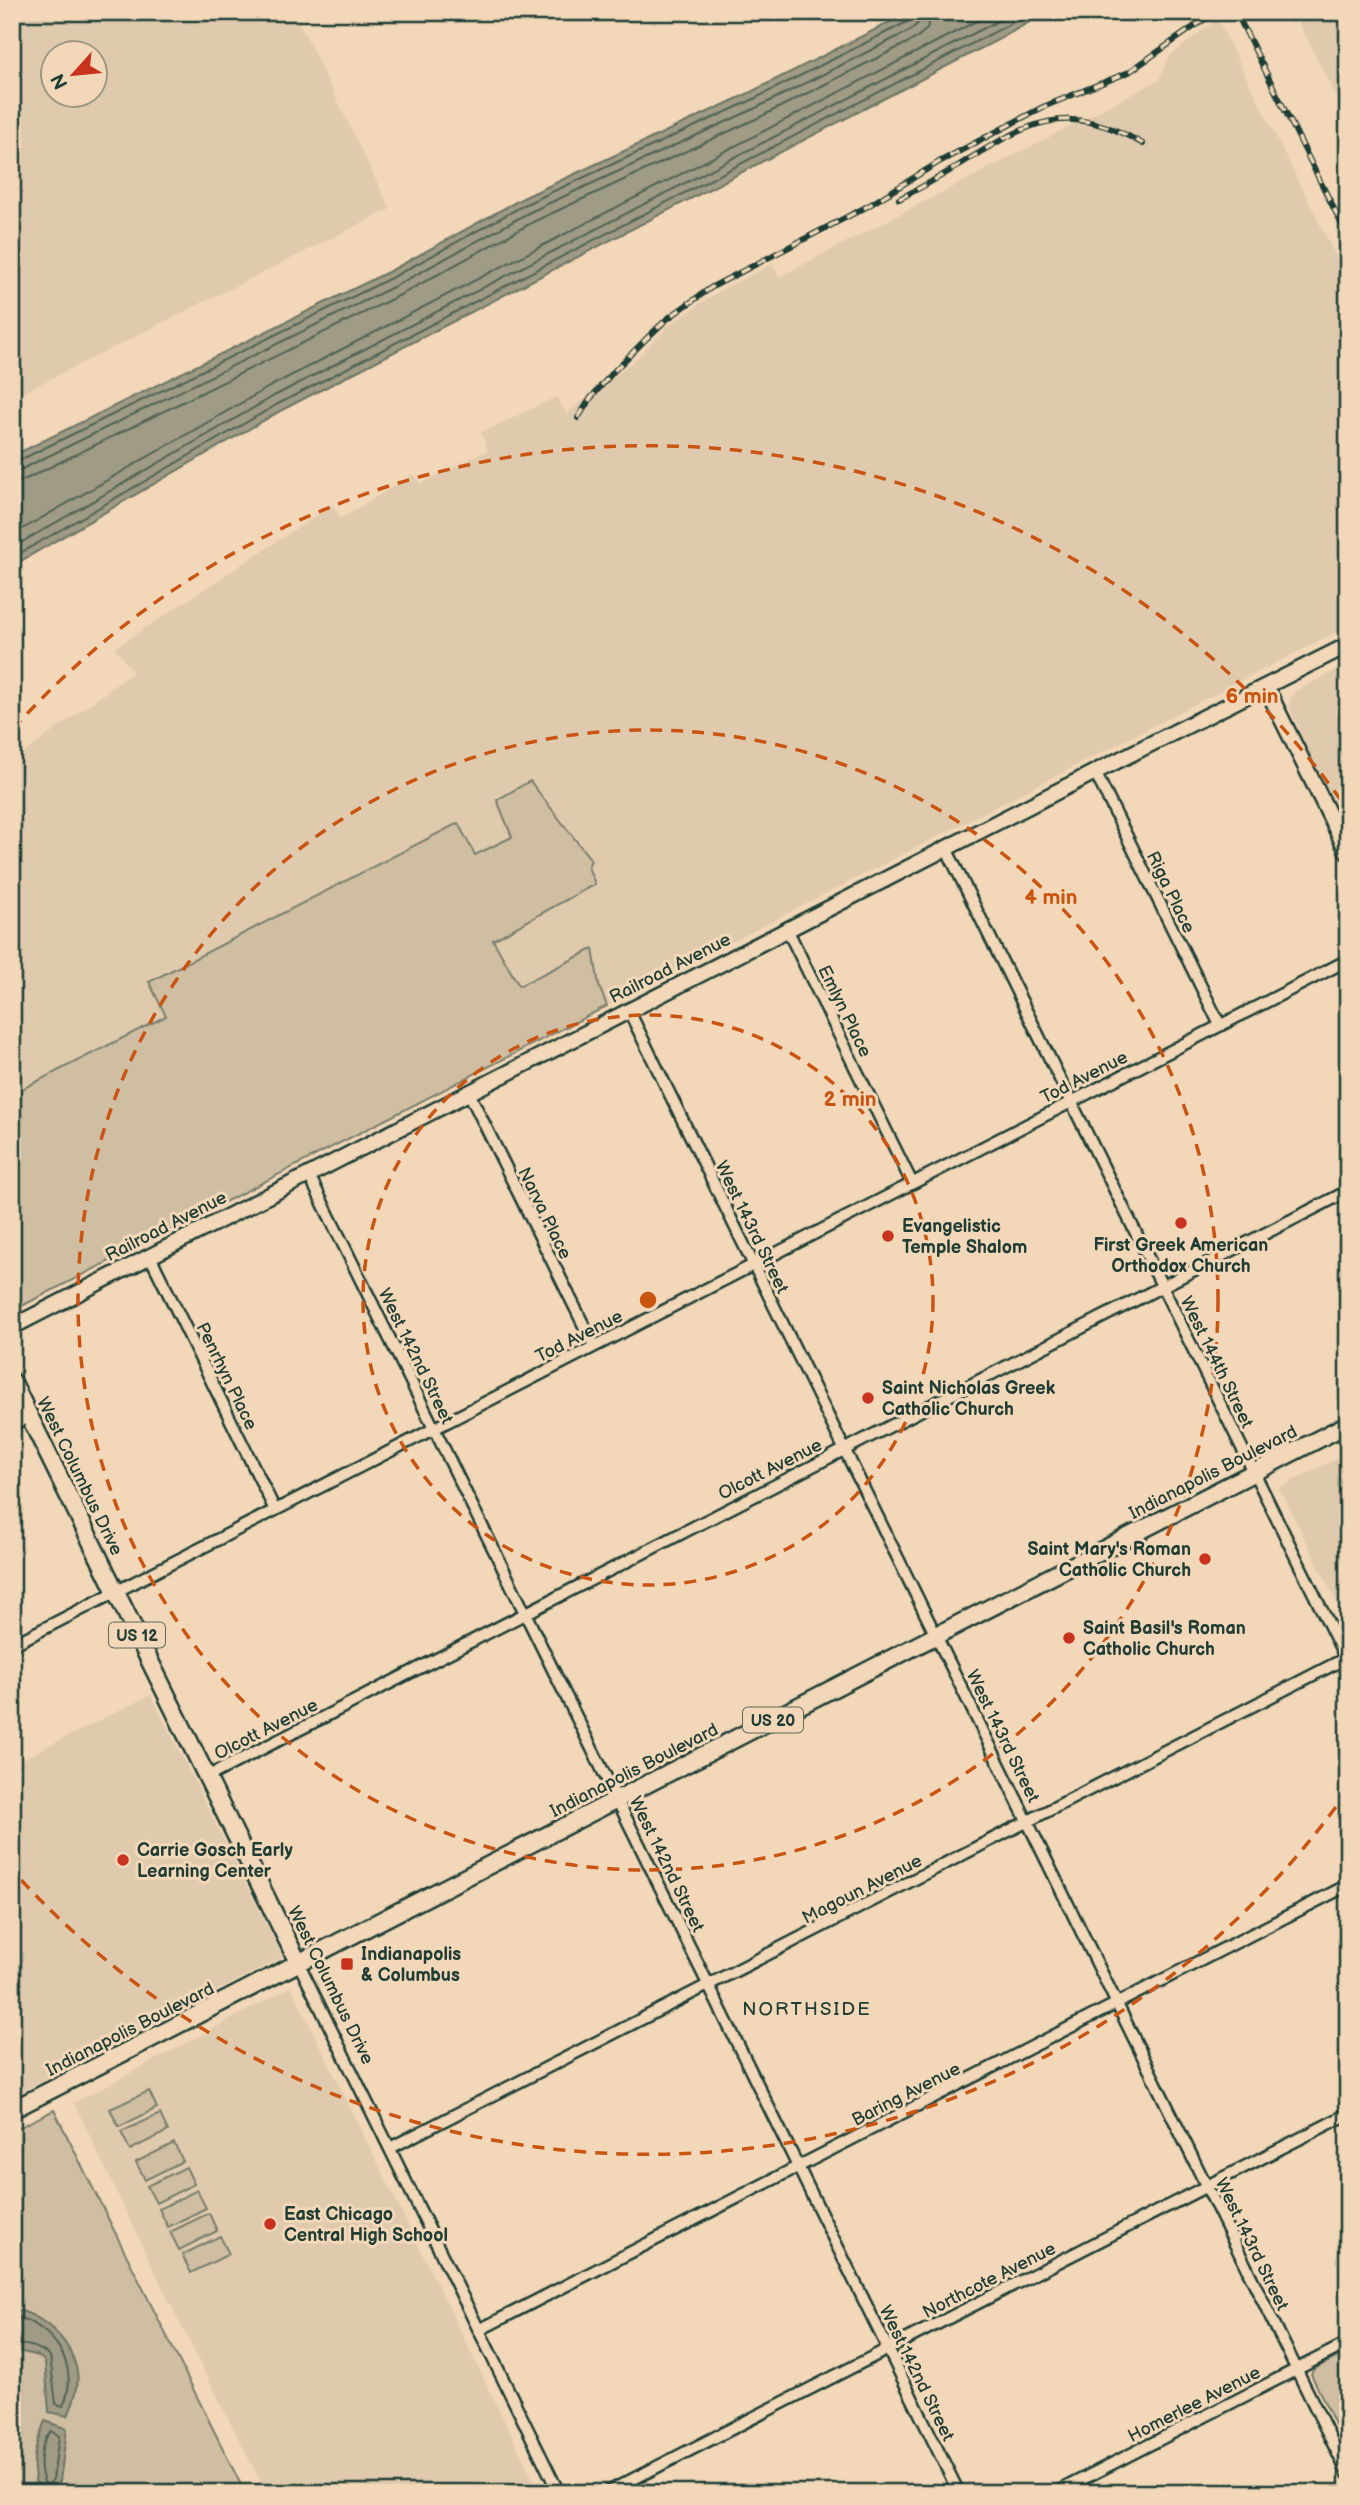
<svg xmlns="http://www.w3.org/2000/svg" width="1360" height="2505" font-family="'Balsamiq Sans',sans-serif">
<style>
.built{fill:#e0caae;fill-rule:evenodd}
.green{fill:#d0bea3;stroke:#787e6c;stroke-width:2}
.water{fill:#9f9b84;stroke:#6c7564;stroke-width:2}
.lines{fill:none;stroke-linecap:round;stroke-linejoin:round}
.shore{stroke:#526354;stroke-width:2}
.street-casing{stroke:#1f3d34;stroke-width:15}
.secondary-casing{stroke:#1f3d34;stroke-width:19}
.primary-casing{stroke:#1f3d34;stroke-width:21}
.street{stroke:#f2d7b9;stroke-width:10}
.secondary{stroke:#f2d7b9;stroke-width:14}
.primary{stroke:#f2d7b9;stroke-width:16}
.rail-casing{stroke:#1f3d34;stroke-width:6}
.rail{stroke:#f2d7b9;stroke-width:3.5;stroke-dasharray:10;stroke-linecap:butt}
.ring{fill:none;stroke:#ca5512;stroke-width:3.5;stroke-dasharray:12 9}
.poi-dot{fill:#c8321e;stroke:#f2d7b9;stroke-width:2.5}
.labels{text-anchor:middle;stroke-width:6;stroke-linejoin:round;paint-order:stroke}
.shield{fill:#f2d7b9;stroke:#5e6b5c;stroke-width:2}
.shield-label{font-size:16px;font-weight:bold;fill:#1f3d34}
.street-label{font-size:18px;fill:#1f3d34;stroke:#f2d7b9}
.poi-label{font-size:18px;font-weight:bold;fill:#1f3d34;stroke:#f2d7b9;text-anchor:start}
.neighbourhood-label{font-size:19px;letter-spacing:2px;fill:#1f3d34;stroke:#f2d7b9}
.centre{fill:#ca5512;stroke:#f2d7b9;stroke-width:3.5}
.ring-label{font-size:21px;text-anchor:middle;font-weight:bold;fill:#ca5512;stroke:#f2d7b9;stroke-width:6;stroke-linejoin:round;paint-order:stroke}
</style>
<rect width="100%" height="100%" fill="#f2d7b9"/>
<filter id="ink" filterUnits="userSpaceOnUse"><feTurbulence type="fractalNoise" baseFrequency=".0143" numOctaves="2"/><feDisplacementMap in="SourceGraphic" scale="14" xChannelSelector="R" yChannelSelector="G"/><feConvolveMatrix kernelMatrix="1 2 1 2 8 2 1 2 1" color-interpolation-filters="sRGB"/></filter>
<g filter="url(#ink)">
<path class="built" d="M12,12H294L390,209L12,398ZM94,52V94H52V52Z
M1293,12H1348V118L1339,101Z
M1217,19L1348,280V626L607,1006L599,986L593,949L519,986L493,940L588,867L591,860L530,781L512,837L475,855L457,824L149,982L166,1015L12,1094V762L133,672L115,648L332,505L341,518L414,474L420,484L488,450L481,433L556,397L567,414L638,357L668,326L722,289L773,264L779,277L1159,80L1169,57Z
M1348,664V833L1314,767L1289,705L1291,697L1296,691Z
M1348,1453V1624L1279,1488Z
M151,1695L283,1957L12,2097V1764Z
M291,1987L540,2493H266L165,2293L74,2103Z"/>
<path class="green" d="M530,781L591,860L588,867L595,884L493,940L519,986L593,949L599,986L607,1006L12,1311V1094L166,1016L149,982L458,823L475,855L512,837L497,800Z
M149,2091L157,2108L119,2127L110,2109Z
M54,2110L245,2493H12V2131Z
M160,2114L168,2131L130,2150L121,2132Z
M174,2143L183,2161L145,2180L136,2162Z
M186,2167L194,2184L156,2203L147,2186Z
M197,2190L206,2208L168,2227L159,2209Z
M209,2213L217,2231L179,2250L170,2232Z
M220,2236L229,2254L191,2273L182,2255Z
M1348,2352V2451L1311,2374L1314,2369Z"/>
<path class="water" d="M910,12H1047L1003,37L282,410L12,566V456L392,270L523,198L749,93Z
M12,2309C43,2314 72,2341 77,2372C80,2386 73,2403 68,2416L49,2412L45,2361L38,2356L19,2351L12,2356Z
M45,2421L67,2429L60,2481L55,2493H34C37,2484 35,2480 34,2471C32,2453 39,2437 45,2421Z"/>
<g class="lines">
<path class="shore" d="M12,462L18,461L395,276L526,204L752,100L907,22L911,12
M12,471L22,469L399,284L530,212L756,108L911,30L919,22L920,12
M12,482L26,479L404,293L535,221L760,117L915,39L927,29L931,12
M12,535L269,387L994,12
M12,548L274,396L1015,12
M12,558L278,404L1033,12
M12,2316C54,2324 81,2367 63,2406L56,2404L50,2356C40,2348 24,2341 12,2347
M51,2431L59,2436L53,2479L47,2487C37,2473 39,2444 51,2431Z"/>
<g class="street-casing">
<path id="street" d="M1095,772L1220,1025
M946,848L1348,1663
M787,929L912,1183
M629,1011L1348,2474
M469,1093L594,1346
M309,1175L959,2493
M150,1256L275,1510
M12,1425L30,1416
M12,1645L1348,960
M207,1777L1348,1191
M299,1964L559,2493
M390,2148L1348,1657
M479,2330L1348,1885
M606,2493L1348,2114
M1055,2493L1348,2343"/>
</g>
<g class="secondary-casing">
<path id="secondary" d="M1266,687L1348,853
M12,1327L1095,772L1348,645"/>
</g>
<g class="primary-casing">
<path id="primary" d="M12,1381L299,1964
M12,2110L1348,1424"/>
</g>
<use href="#street" class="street"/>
<use href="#secondary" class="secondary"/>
<use href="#primary" class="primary"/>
<g class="rail-casing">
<path id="rail" d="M1236,12L1348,237
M899,199C918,189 937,179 956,167C1026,124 1064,98 1143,144
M578,418L590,399L613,372L647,338L667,319L712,287L868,206L939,162L1043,107L1129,72L1215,12"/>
</g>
<use href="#rail" class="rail"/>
</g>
</g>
<g class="ring">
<circle cx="648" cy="1300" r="285"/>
<circle cx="648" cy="1300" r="570"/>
<path d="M1348 1790A854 854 0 0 1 13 1871M13 729A854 854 0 0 1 1348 810"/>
</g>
<g class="poi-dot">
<circle cx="1181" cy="1223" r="7"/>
<circle cx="888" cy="1236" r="7"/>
<circle cx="868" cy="1398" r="7"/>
<circle cx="1205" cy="1559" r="7"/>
<circle cx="1069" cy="1638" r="7"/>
<circle cx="123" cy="1860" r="7"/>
<rect x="340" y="1957" width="14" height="14" rx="3.5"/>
<circle cx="270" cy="2224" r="7"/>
</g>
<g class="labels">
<g class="shield">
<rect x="109" y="1622.5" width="56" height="25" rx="5"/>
<rect x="743" y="1707.5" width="60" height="25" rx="5"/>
</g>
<g class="shield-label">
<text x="137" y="1641">US 12</text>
<text x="773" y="1726">US 20</text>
</g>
<g class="street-label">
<text transform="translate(1171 892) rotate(64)" y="6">Riga Place</text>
<text transform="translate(670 968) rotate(-27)" y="6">Railroad Avenue</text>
<text transform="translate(845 1011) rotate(64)" y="6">Emlyn Place</text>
<text transform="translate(1084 1077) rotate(-27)" y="6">Tod Avenue</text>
<text transform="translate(545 1213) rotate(64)" y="6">Narva Place</text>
<text transform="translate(166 1226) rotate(-27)" y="6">Railroad Avenue</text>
<text transform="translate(752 1227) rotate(64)" y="6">West 143rd Street</text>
<text transform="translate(579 1336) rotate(-27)" y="6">Tod Avenue</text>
<text transform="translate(416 1356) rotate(64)" y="6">West 142nd Street</text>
<text transform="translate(1217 1362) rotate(64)" y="6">West 144th Street</text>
<text transform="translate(227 1376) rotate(64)" y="6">Penrhyn Place</text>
<text transform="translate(770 1469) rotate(-27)" y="6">Olcott Avenue</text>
<text transform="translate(1213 1472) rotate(-27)" y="6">Indianapolis Boulevard</text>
<text transform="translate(80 1476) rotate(64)" y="6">West Columbus Drive</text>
<text transform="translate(266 1729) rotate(-27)" y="6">Olcott Avenue</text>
<text transform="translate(1003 1736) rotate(64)" y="6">West 143rd Street</text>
<text transform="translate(634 1770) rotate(-27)" y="6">Indianapolis Boulevard</text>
<text transform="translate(667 1864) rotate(64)" y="6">West 142nd Street</text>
<text transform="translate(862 1889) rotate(-27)" y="6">Magoun Avenue</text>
<text transform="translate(331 1985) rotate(64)" y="6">West Columbus Drive</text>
<text transform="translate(130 2029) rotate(-27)" y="6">Indianapolis Boulevard</text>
<text transform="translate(906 2094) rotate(-27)" y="6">Baring Avenue</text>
<text transform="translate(1252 2244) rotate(64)" y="6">West 143rd Street</text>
<text transform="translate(989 2280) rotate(-27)" y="6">Northcote Avenue</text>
<text transform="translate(917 2373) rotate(64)" y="6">West 142nd Street</text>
<text transform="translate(1194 2404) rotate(-27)" y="6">Homerlee Avenue</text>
</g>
<g class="poi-label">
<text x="902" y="1232">Evangelistic<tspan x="902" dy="21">Temple Shalom</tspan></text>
<text x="1181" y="1251" text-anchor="middle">First Greek American<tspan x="1181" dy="21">Orthodox Church</tspan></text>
<text x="882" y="1394">Saint Nicholas Greek<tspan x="882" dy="21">Catholic Church</tspan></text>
<text x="1191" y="1555" text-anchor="end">Saint Mary's Roman<tspan x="1191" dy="21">Catholic Church</tspan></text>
<text x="1083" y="1634">Saint Basil's Roman<tspan x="1083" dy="21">Catholic Church</tspan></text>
<text x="137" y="1856">Carrie Gosch Early<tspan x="137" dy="21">Learning Center</tspan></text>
<text x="361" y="1960">Indianapolis<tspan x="361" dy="21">&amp; Columbus</tspan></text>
<text x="284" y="2220">East Chicago<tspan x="284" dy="21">Central High School</tspan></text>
</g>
<g class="neighbourhood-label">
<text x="807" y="2015">NORTHSIDE</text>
</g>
</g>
<circle cx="648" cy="1300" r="10" class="centre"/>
<g class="ring-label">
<text x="1252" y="703">6 min</text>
<text x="1051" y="904">4 min</text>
<text x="850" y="1106">2 min</text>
</g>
<rect width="1360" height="2505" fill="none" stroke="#f2d7b9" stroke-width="42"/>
<rect x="21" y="21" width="1318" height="2463" fill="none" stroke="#1f3d34" stroke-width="2.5" filter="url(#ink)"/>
<g transform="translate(74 74) rotate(243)"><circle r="33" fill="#f2d7b9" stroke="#9e9984" stroke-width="2"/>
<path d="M0-5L12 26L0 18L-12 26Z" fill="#c8321e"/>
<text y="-10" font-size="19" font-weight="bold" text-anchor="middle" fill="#1f3d34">N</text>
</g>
</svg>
